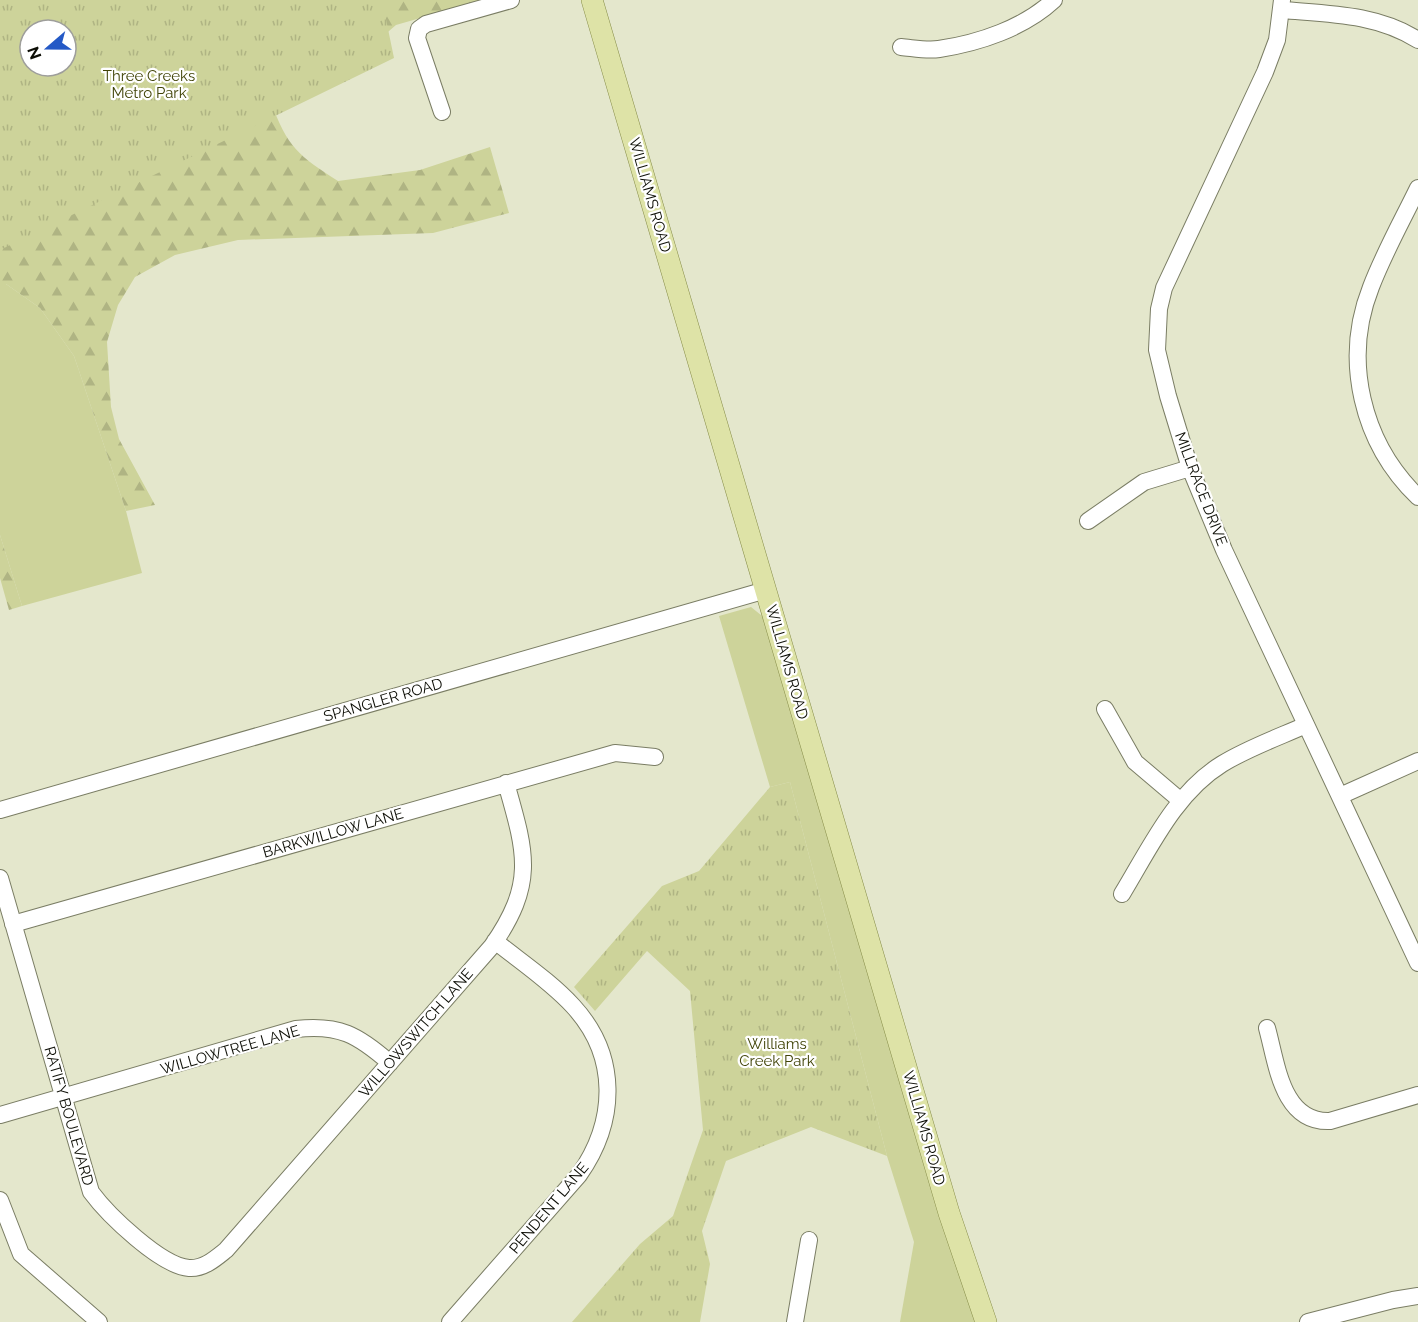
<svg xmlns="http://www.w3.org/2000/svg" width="1418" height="1322" font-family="Raleway,sans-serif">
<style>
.grass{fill:#cdd39a}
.forest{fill:url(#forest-firs);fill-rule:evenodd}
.park{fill:url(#park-tufts);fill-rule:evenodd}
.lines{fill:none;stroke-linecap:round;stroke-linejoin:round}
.minor-casing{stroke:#7a7d64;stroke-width:18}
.major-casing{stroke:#868c48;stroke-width:22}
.minor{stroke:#fff;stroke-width:16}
.major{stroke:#dee3a7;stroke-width:21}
.labels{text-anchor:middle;stroke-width:4.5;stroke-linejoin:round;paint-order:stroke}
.park-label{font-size:15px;fill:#414408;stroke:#fff}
.street-label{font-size:15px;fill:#0c0d05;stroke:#fff}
</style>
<defs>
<pattern id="forest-firs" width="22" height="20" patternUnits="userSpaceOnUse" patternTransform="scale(1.5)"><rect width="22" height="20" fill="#cdd39a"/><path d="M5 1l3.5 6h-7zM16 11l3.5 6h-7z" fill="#afb483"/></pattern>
<pattern id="park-tufts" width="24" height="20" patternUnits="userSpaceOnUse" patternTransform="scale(1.5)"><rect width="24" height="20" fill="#cdd39a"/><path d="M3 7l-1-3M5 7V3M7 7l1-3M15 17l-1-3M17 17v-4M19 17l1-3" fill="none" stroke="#afb483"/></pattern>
</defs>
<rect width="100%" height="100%" fill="#e4e7cc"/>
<path class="grass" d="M0,284H6L40,308L74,356L126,511L142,573L22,606L0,535Z
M751,607L767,620L975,1322H900L914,1242L887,1156L790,782L770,787L719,616Z"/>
<path class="forest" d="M0,0H483L396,25L368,49L271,102C287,147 299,156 338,181L420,170L490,147L509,213L433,233L238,240L175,255L135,277L118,305L107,342L111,407L119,439L155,505L126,511L74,356L40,308L6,284H0ZM30,30H66V66H30Z
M0,535L22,606L9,610L0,578Z"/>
<path class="park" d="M0,0H382L394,58L0,250ZM30,30H66V66H30Z
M790,782L887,1156L811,1127L726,1161L702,1231L710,1264L700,1322H572L640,1244L673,1216L703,1130L690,991L647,951L595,1011L574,987L662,886L699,871L770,787Z"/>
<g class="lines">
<g class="minor-casing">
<path id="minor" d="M1282,0L1277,40L1265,72L1164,288L1159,309L1157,350L1168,396L1190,468L1224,550L1418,963
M1283,10C1330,14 1377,14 1418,40
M901,47C913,48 927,51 939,49C979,43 1024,28 1054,0
M442,112L417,38L419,29L426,24L511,0
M1418,188C1402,221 1384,253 1371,287C1342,360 1362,443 1418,497
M1088,521L1144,482L1190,468
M1105,709L1135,762L1181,801
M1340,796L1418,761
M0,810L766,590
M0,878L91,1192C108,1215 161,1266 189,1268C204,1269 216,1258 226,1250L492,946C536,883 526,853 506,783
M1122,894C1150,848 1175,793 1222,764C1248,748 1279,737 1306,725
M13,924L615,753L655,757
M1267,1028C1277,1064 1282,1123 1330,1121L1418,1095
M0,1115L296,1029C339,1024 358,1035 390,1063
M0,1200L21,1254L99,1322
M450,1322L579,1175C617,1121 619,1056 573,1006C550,981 521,962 495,941
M795,1322L809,1240
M1308,1322L1393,1300L1418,1296"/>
</g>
<g class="major-casing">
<path id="major" d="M592,0L949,1213L986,1322"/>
</g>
<use href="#minor" class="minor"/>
<use href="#major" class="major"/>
</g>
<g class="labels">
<g class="park-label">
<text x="149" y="81">Three Creeks<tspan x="149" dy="17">Metro Park</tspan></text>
<text x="777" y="1049">Williams<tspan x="777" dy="17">Creek Park</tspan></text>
</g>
<g class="street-label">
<text transform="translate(650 195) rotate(74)" y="5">WILLIAMS ROAD</text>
<text transform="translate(1201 489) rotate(69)" y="5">MILLRACE DRIVE</text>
<text transform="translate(787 662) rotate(74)" y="5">WILLIAMS ROAD</text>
<text transform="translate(383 700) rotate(-16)" y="5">SPANGLER ROAD</text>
<text transform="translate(333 833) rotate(-16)" y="5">BARKWILLOW LANE</text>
<text transform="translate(416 1033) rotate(-49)" y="5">WILLOWSWITCH LANE</text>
<text transform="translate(230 1050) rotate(-16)" y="5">WILLOWTREE LANE</text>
<text transform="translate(69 1116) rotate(74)" y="5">RATIFY BOULEVARD</text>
<text transform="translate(924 1128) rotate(74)" y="5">WILLIAMS ROAD</text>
<text transform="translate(549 1208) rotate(-50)" y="5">PENDENT LANE</text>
</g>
</g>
<g transform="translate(48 48) rotate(250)"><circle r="28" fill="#ffffff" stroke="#9e9e9b" stroke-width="1.5"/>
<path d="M0-4.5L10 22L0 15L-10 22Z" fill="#2459c6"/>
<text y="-9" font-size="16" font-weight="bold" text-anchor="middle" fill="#0c0d05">N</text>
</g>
</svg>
